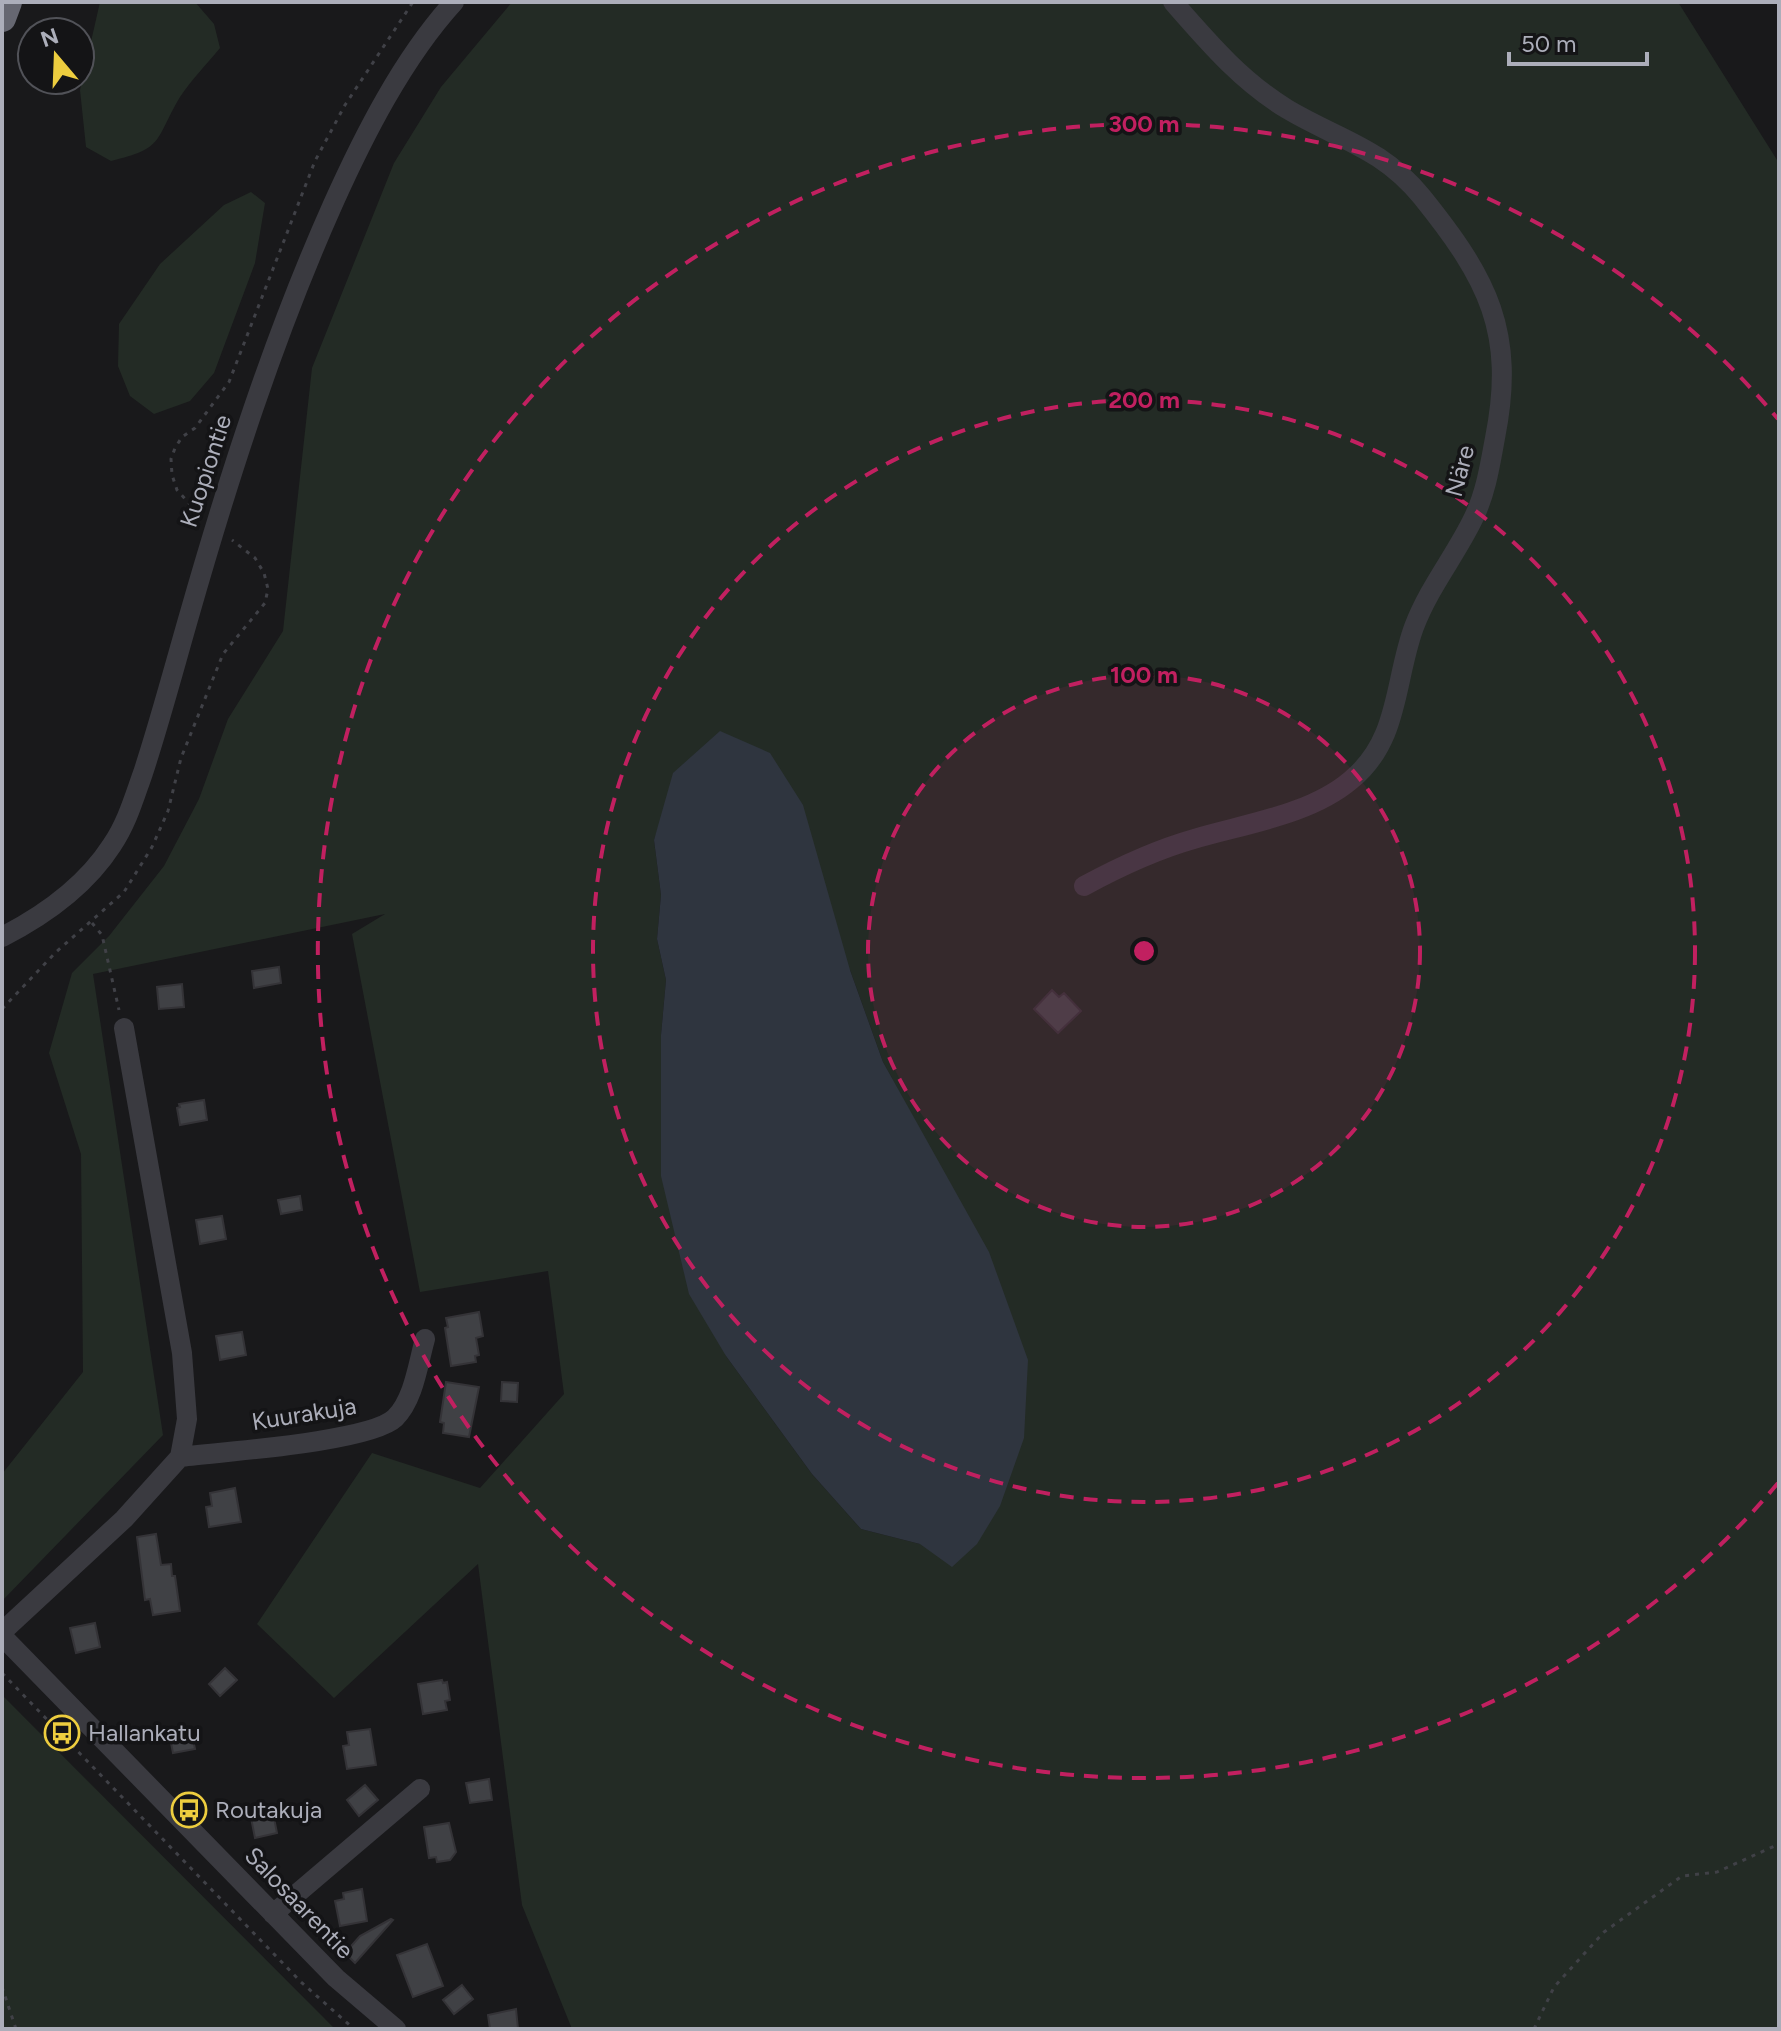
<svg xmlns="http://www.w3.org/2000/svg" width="1781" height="2031" font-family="Figtree,sans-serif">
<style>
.green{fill:#232b25;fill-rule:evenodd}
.water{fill:#2f353f}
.building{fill:#404145;stroke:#343337;stroke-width:2}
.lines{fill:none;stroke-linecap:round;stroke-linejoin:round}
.path{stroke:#404147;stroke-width:3;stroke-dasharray:4 6;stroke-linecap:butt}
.minor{stroke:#3a3a40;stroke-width:20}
.highway{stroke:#666771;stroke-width:28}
.ring{fill:none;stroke:#c12060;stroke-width:4;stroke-dasharray:14 10}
.labels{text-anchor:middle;stroke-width:7;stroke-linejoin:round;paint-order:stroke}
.street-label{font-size:24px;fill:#acaeba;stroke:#141416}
.poi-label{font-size:24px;fill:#acaeba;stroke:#141416;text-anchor:start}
.centre{fill:#c12060;stroke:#141416;stroke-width:4}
.ring-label{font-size:24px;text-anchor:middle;font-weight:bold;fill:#c12060;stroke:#141416;stroke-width:7;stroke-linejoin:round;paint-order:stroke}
</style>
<rect width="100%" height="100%" fill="#19191b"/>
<path class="green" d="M100,2H195L214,24L220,48C207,64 191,80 180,97C154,141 165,148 111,161L86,147L80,90Z
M512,2H1678L1777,160L1779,159V2029H572L522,1905L478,1564L334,1698L257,1624L372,1453L480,1488L564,1394L548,1271L420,1292L352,934L385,914L93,974L163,1435L2,1601V1474L83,1372L81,1154L49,1053L72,973L109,936L164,866L199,799L228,719L283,631L312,368L394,163L441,87ZM665,808L850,970L883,1062L930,1148L920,1544L861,1529L812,1474L726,1356L661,1035L666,980L657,939L661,895L654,840Z
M251,192L265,203L255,263L214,373L190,401L154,414L130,396L118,366L119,324L160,264L224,205Z
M2,1695L335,2029H2Z"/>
<path class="water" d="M720,731L770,753L803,805L850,970L883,1062L989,1252L1028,1360L1024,1438L1000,1506L977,1544L952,1567L920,1544L861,1529L812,1474L726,1356L689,1294L661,1176V1035L666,980L657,939L661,895L654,840L673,773Z"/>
<path class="building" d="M279,967L281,983L254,988L252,971Z
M182,984L184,1007L159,1009L157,987Z
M1052,990L1059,997L1064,993L1081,1011L1058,1033L1034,1009Z
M204,1100L207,1120L180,1125L177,1108L180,1107L179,1104Z
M300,1196L302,1210L281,1214L278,1200Z
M222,1216L226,1239L200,1244L196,1220Z
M479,1312L483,1336L476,1338L479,1355L475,1356L476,1362L451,1366L445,1328L448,1327L446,1318Z
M242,1332L246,1355L220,1360L216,1336Z
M446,1382L479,1387L469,1437L443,1433L444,1423L440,1422Z
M502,1382L518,1383L517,1402L501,1401Z
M235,1488L241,1522L209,1527L206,1507L212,1506L210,1493Z
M156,1534L161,1565L171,1564L172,1576H175L180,1611L153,1615L150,1599L145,1600L137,1537Z
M95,1623L100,1647L76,1653L70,1628Z
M225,1668L237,1680L220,1696L209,1684Z
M442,1680L443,1683L447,1682L450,1700L445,1701L447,1710L423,1714L418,1684Z
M191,1729L195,1749L173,1753L169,1733Z
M370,1729L376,1765L347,1769L343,1746L349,1745L347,1732Z
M489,1779L492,1800L470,1803L466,1783Z
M365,1785L378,1800L359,1816L347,1800Z
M272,1808L277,1833L255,1838L250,1813Z
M449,1823L456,1852L450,1860L437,1862L436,1857L429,1858L424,1827Z
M362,1889L367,1921L340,1926L335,1901L344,1899L343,1893Z
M391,1919L393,1920L355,1963L345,1953L360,1936Z
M427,1944L443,1986L413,1997L397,1955Z
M462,1985L473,1999L454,2014L443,2000Z
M516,2009L518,2029H490L488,2015Z"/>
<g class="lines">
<path class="path" d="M198,513L177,490L172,475L171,459L175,448L182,437L195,428L229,382L315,161L345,105L413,2
M92,923L102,935L119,1010
M2,1009L56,952L124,892L152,847L168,811L181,758L223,654L265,603L268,589L264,573L255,558L232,540
M2,1673L301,1982L354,2029
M2,1987L16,2029
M1534,2029L1554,1987L1604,1932L1682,1876L1717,1872L1779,1844"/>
<path class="minor" d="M1084,886C1119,867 1155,850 1194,839C1244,824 1310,815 1351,780C1400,740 1394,681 1414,627C1429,587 1456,555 1474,517C1486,492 1490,465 1495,438C1516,332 1488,279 1422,197C1381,147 1339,140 1287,109C1241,81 1208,42 1173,2
M2,937C45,915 85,887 112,845C127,823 134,798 143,773C160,721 174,668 189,616C229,476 274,336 333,204C364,135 403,58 454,2
M180,1457C220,1452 370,1442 395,1418C414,1399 418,1364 425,1339
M2,1632L124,1519L180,1457L187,1419L182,1353L124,1028
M2,1636L336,1978L396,2029
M273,1914L420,1789"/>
<path class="highway" d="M2,18L8,2"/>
</g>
<circle cx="1144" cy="951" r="276" fill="#c12060" fill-opacity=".12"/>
<g class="ring">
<circle cx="1144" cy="951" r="276"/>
<circle cx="1144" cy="951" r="551"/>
<path d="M1778 1483A827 827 0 1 1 1778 419"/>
</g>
<defs>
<g id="bus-ring" transform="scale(1.8)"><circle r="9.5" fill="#141416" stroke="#edcd3f" stroke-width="1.5"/><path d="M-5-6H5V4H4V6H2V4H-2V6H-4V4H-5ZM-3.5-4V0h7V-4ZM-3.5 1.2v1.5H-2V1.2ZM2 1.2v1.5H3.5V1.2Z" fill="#edcd3f"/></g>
</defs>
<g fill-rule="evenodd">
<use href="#bus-ring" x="62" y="1733"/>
<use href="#bus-ring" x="189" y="1810"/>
</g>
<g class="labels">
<g class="street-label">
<text transform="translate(206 471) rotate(-72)" y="8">Kuopiontie</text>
<text transform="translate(1460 471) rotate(-75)" y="8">Näre</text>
<text transform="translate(304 1414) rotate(-9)" y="8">Kuurakuja</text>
<text transform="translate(299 1903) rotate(46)" y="8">Salosaarentie</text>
</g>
<g class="poi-label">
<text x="88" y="1741">Hallankatu</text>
<text x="215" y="1818">Routakuja</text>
</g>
</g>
<circle cx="1144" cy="951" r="12" class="centre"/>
<g class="ring-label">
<text x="1144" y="132">300 m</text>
<text x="1144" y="408">200 m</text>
<text x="1144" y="683">100 m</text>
</g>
<rect width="1781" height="2031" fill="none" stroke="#acaeba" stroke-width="8"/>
<g transform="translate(56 56) rotate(341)"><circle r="38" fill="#141416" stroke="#515258" stroke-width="2"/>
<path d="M0-6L14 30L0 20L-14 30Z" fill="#edcd3f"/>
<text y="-12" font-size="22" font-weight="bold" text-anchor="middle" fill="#acaeba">N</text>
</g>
<path d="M1509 52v12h138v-12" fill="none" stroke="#acaeba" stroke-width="4"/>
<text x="1521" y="52" font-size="24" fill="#acaeba" stroke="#141416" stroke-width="6" paint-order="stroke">50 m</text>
</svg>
